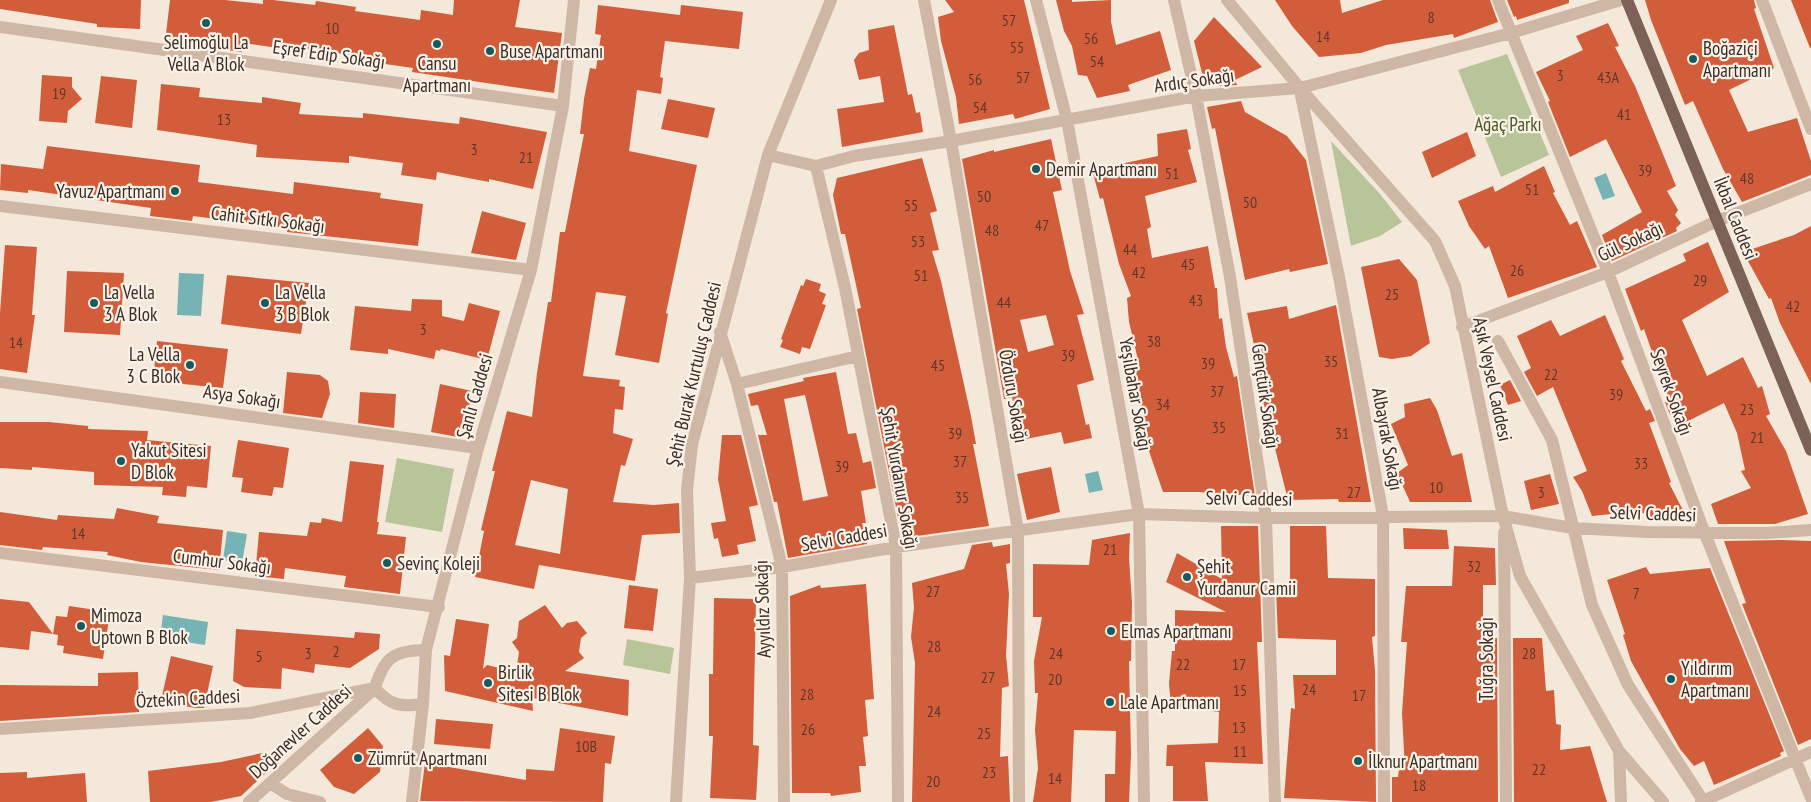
<svg xmlns="http://www.w3.org/2000/svg" width="1811" height="802" font-family="'PT Sans Narrow',sans-serif">
<style>
.green{fill:#b7c598}
.water{fill:#76b3b4}
.building{fill:#d25d3a;fill-rule:evenodd}
.lines{fill:none;stroke-linecap:round;stroke-linejoin:round}
.minor{stroke:#ceb7a5;stroke-width:12}
.major{stroke:#7c6256;stroke-width:12}
.poi-dot{fill:#185b5e;stroke:#fbf2e7;stroke-width:2}
.labels{text-anchor:middle;stroke-width:4.5;stroke-linejoin:round;paint-order:stroke}
.number-label{font-size:16px;fill:#5f382c}
.poi-label{font-size:19px;fill:#392c27;stroke:#fbf2e7;text-anchor:start}
.street-label{font-size:19px;fill:#392c27;stroke:#fbf2e7}
.park-label{font-size:19px;fill:#485928;stroke:#fbf2e7}
</style>
<rect width="100%" height="100%" fill="#f4e8da"/>
<path class="green" d="M1507,54L1549,155L1501,177L1458,70Z
M1331,141L1380,194L1402,222L1380,236L1351,246Z
M397,458L454,469L442,532L385,522Z
M627,639L674,648L670,674L623,665Z"/>
<path class="water" d="M1606,173L1615,196L1603,200L1594,178Z
M179,273L204,274L201,316L177,315Z
M1098,471L1103,490L1089,493L1085,474Z
M227,531L247,534L242,563L223,560Z
M163,615L208,622L205,645L160,638Z"/>
<path class="building" d="M0,0H141L140,29L97,27V24L0,9Z
M170,0H225L263,4V0H273L315,5L316,1L356,7L355,11L420,20L421,10L453,15L454,0H520L515,27L562,33L554,93L412,72L413,68L357,60L358,56L299,48V51L243,43L242,52L165,42Z
M945,0H1024L1050,109L1015,119L1013,114L959,124L956,97L941,41L938,17L954,12Z
M1056,0H1072V2L1111,0V22L1116,45L1160,31L1171,70L1128,85L1130,91L1097,98L1087,76L1078,75L1072,46L1064,31Z
M1275,0H1340L1342,13L1383,0H1490L1498,22L1454,38L1453,34L1386,45L1361,53L1319,57L1292,26Z
M1507,0H1569V3L1517,20L1516,16L1514,17Z
M1645,0H1754L1756,8L1754,9L1774,68L1729,90L1748,132L1797,118L1811,161V175L1742,202L1723,169L1693,101L1685,105L1651,20Z
M1791,0H1811V48H1810Z
M598,5L680,15L681,5L743,12L739,49L665,41L660,77L663,78L661,94L637,90L629,151L697,165L666,313L668,314L659,363L615,355L626,296L596,292L583,376L620,380L619,386L625,387L623,410L615,409L613,433L633,439L625,466L621,465L613,502L654,505L679,503L680,533L642,535L635,581L539,565L534,589L475,577L484,531L481,530L495,471H492L507,411L532,417L537,373L548,302H551L560,232H565L584,134H580L584,99L590,68L596,69L601,35L595,34ZM531,480L568,489L560,554L515,545Z
M1214,17L1262,67L1235,80L1237,85L1217,86L1202,73L1194,41Z
M1608,23L1619,46L1615,47L1635,86L1676,186L1667,191L1678,210L1675,215L1681,223L1676,228L1677,231L1612,261L1602,235L1642,212L1606,139L1570,157L1548,102L1550,101L1536,72L1583,50L1576,36Z
M894,25L908,95L912,94L916,113L920,112L923,132L842,147L837,109L884,102L880,76L859,80L854,60L859,53L869,50L868,30Z
M42,75L72,77V87L82,99L68,111L67,123L39,121Z
M101,76L137,80L132,128L95,123Z
M161,84L200,88L199,97L262,103V97L301,103L299,114L363,118V113L459,124L460,117L547,132L533,189L489,179V182L437,172L436,180L401,175L403,163L349,156V163L256,157L257,145L157,130Z
M668,99L715,108L708,138L661,129Z
M1241,101L1245,112L1287,136L1306,160L1328,264L1290,272L1289,269L1245,280L1215,128L1212,129L1207,107Z
M1187,129L1191,149L1188,150L1197,182L1145,196L1151,227L1147,229L1152,258L1208,246L1215,288H1217L1219,319L1222,318L1226,347L1234,377L1237,376L1255,496L1199,492H1163L1141,428L1146,427L1138,396L1126,366L1139,364L1129,322L1127,298L1131,296L1119,264L1103,198L1100,199L1092,170L1158,156L1157,134Z
M1467,132L1476,156L1432,178L1422,152Z
M1051,139L1062,190L1053,192L1070,271L1084,314L1077,315L1094,380L1077,385L1086,425L1089,424L1092,438L1064,444L1061,432L1016,441L1014,427L1018,426L1012,397L1004,399L962,159L994,150V152ZM1046,315L1054,345L1028,352L1020,320Z
M47,146L200,165L198,182L293,194L294,182L381,193L380,198L423,204L418,246L287,232L288,228L193,216L192,221L150,216L151,208L28,190V193L0,190L1,164L43,169Z
M922,158L937,211L930,213L939,250L932,251L941,281L971,416L976,444H973L989,526L902,538L857,309L861,308L845,234H841L833,195L837,178Z
M1544,166L1555,192L1553,193L1570,225L1577,221L1597,267L1508,298L1489,246L1485,249L1469,226L1458,201L1493,186L1495,192Z
M482,211L526,223L516,260L471,253Z
M1811,226V384L1780,323L1771,298L1769,299L1743,252L1794,235Z
M1708,242L1729,292L1682,320L1707,376L1743,357L1758,388L1762,386L1770,414L1766,416L1786,451L1808,514L1775,524H1718L1711,504L1751,488L1741,471L1745,470L1737,433L1724,403L1678,426L1673,414L1670,415L1665,402L1669,400L1644,329L1641,331L1625,289L1686,261L1683,254Z
M5,245L37,247L32,315H35L27,373L0,369V313Z
M1399,259L1417,280L1430,343L1411,356L1392,359L1379,357L1361,267Z
M67,271L124,273L120,335L64,332Z
M227,275L309,283L301,334L221,324Z
M806,279L821,284L819,291L826,294L822,304L826,305L810,349L802,347L800,354L780,347L783,340L781,339L801,285L803,286Z
M412,299L442,300V316L464,321L469,303L500,311L487,360L441,349L440,351L436,350L434,359L388,349V354L350,350L355,306L411,311Z
M1336,305L1371,502H1339L1338,499L1288,500L1256,373L1260,372L1247,313L1287,306L1289,319Z
M1605,315L1624,359L1621,361L1646,411L1650,409L1655,421L1649,423L1671,482L1669,483L1689,522L1655,521L1640,511L1592,516L1582,491L1573,477L1587,471L1553,387L1537,396L1524,372L1531,368L1517,336L1551,320L1560,336Z
M157,341L228,349L223,388L153,381Z
M287,372L320,375L328,381L330,394L322,418L283,413Z
M836,372L848,434L856,433L863,463L871,461L876,488L861,491L866,523H862L867,544L788,558L777,502H774L758,435H767L758,405L751,406L748,394L804,381L803,378ZM805,395L828,496L803,501L784,399Z
M1510,380L1521,401L1508,405L1500,385Z
M440,384L472,391L463,438L431,432Z
M360,392L396,394L394,428L358,423Z
M1430,398L1437,410L1452,456L1462,453L1472,502H1410L1397,473L1408,465L1391,424L1405,417L1404,404Z
M0,422H49L88,426V429L148,431L147,440L211,446L207,488L187,486L186,497L162,495L163,487L94,485V472L32,467V470L0,468Z
M722,435H741L758,505L749,507L756,541L737,545L739,554L722,557L718,538L714,539L711,523L726,521L718,479Z
M238,440L289,448L283,488L274,487L272,496L241,492L243,478L232,477Z
M350,461L384,465L377,522H379L377,534L406,537L400,594L344,587L346,576L285,568L284,579L255,576L259,532L307,536L310,522L321,523L322,518L342,522Z
M1051,467L1060,512L1027,520L1017,474Z
M1550,474L1559,504L1531,510L1524,481Z
M117,508L159,516L157,523L223,530L219,570L141,562L107,555L108,552L43,547L42,550L0,545V512L57,520L58,515L114,519Z
M1221,526H1258L1262,642H1257L1263,764L1205,762L1208,801H1173V766H1166L1167,745L1218,743L1219,712L1171,706L1169,683L1172,651H1175V610L1226,612L1166,582L1177,553L1222,579Z
M1290,526H1326L1328,578L1375,579V636L1372,637L1375,670L1376,802L1284,798L1291,708L1295,709L1293,675H1336V640L1278,638L1276,589H1290Z
M1403,528L1447,530L1449,549H1404Z
M1130,533L1129,558L1132,603L1131,661H1129L1131,755L1129,802H1105V774H1115L1116,731L1074,730L1071,802H1033L1038,768L1035,730L1038,693H1035L1034,661L1042,617H1033V564L1089,565L1092,540Z
M1783,540L1811,541V739L1798,745L1742,604L1746,603L1724,541Z
M992,542L993,547L1010,544V563L1006,564L1009,594L1006,655L1009,686L1002,688L1000,757L1008,756L1010,802H912L915,663L911,637L914,607L912,583L964,569L972,545Z
M1454,546L1495,548L1496,585H1483V626L1493,624L1494,638H1497L1498,802H1392V777H1398L1399,769L1405,770L1402,713L1407,642H1401L1406,586H1452Z
M1646,567L1650,574L1710,568L1784,751L1780,753L1781,756L1714,785L1704,761L1694,766L1680,749L1631,661L1623,635L1625,634L1607,580Z
M866,584L874,699L865,700L868,736L863,737L866,766H859L861,792L831,796L830,793H792L790,596L820,585L821,588Z
M629,585L658,589L653,631L624,628Z
M714,598L756,599L753,745L759,746L756,800L710,798L713,736H709V674H713Z
M0,599L29,602L53,634L31,631L29,650L0,647Z
M545,605L562,628L567,623L577,621L587,633L581,638L579,652L584,658L565,671L629,680L628,716L532,698L533,711L445,691L444,655L450,656L456,619L489,624L483,669L487,665L516,672L519,652L512,642L517,638L519,621Z
M69,606L110,612L103,659L63,653L64,646L57,645L58,635L53,634L56,616L67,617Z
M236,629L354,638L355,632L380,634L379,649L350,668L315,664L314,673L282,668L281,689L244,687L233,681Z
M1513,638H1542L1546,691L1554,690L1556,724L1561,725L1560,750L1590,746L1607,802H1514Z
M171,656L213,666L204,708H195L169,703L170,698L162,696Z
M138,672L139,712L0,721V685L98,686V673Z
M436,719L493,724L490,749L434,744Z
M368,728L383,746L380,772L354,794L334,787L320,770Z
M560,728L615,736L611,764L605,763L603,802L420,801L425,763L526,780V769L554,771Z
M267,752L270,769L241,796L211,802H150L148,771L221,762Z
M27,772V778L85,773L87,802H0V773Z"/>
<g class="lines">
<path class="minor" d="M924,0L951,141L1018,531L1019,802
M1036,0L1067,120L1139,514L1144,802
M1174,0L1196,96L1230,277L1266,518L1275,802
M1227,0L1300,88L1435,241L1455,286L1503,516L1520,576L1619,751L1663,802
M1498,0L1608,272L1705,534L1811,798
M1762,0L1811,129
M0,27L563,106
M1300,91L1339,277L1383,516L1384,802
M768,155L816,166L854,156L951,141L1196,96L1300,88L1511,33L1621,0
M816,166L845,288L896,547L898,802
M0,206L531,270
M1462,327L1608,272L1717,221L1811,184
M720,332L737,384L782,567L784,802
M1498,341L1552,440L1592,605L1628,685L1704,802
M0,382L478,448
M737,384L858,356
M1504,533L1506,802
M0,553L439,607
M690,578L782,567L896,547L1139,514L1266,518L1503,516L1572,528L1647,532L1766,533L1811,530
M375,688C384,657 395,650 426,650
M375,688C390,706 401,707 423,704
M0,729L250,713L375,688
M1619,751L1621,802
M270,783L287,794L320,802
M249,802L375,688
M412,802L423,704L426,650L478,448L531,270L563,106L574,0
M676,802L690,578L687,490L692,445L768,155L831,0
M1701,802L1811,752"/>
<path class="major" d="M1627,0L1811,450"/>
</g>
<g class="poi-dot">
<circle cx="206" cy="23" r="5"/>
<circle cx="437" cy="44" r="5"/>
<circle cx="490" cy="51" r="5"/>
<circle cx="1693" cy="59" r="5"/>
<circle cx="1036" cy="169" r="5"/>
<circle cx="175" cy="191" r="5"/>
<circle cx="94" cy="303" r="5"/>
<circle cx="265" cy="303" r="5"/>
<circle cx="190" cy="365" r="5"/>
<circle cx="121" cy="461" r="5"/>
<circle cx="387" cy="563" r="5"/>
<circle cx="1187" cy="577" r="5"/>
<circle cx="81" cy="626" r="5"/>
<circle cx="1111" cy="631" r="5"/>
<circle cx="1671" cy="679" r="5"/>
<circle cx="488" cy="683" r="5"/>
<circle cx="1110" cy="702" r="5"/>
<circle cx="358" cy="758" r="5"/>
<circle cx="1358" cy="761" r="5"/>
</g>
<g class="labels">
<g class="number-label">
<text x="1431" y="23">8</text>
<text x="1009" y="26">57</text>
<text x="332" y="34">10</text>
<text x="1323" y="42">14</text>
<text x="1091" y="44">56</text>
<text x="1017" y="53">55</text>
<text x="1097" y="67">54</text>
<text x="1560" y="81">3</text>
<text x="1023" y="83">57</text>
<text x="1608" y="83">43A</text>
<text x="975" y="85">56</text>
<text x="59" y="99">19</text>
<text x="980" y="113">54</text>
<text x="1624" y="120">41</text>
<text x="224" y="125">13</text>
<text x="474" y="155">3</text>
<text x="526" y="163">21</text>
<text x="1645" y="176">39</text>
<text x="1172" y="179">51</text>
<text x="1747" y="184">48</text>
<text x="1532" y="195">51</text>
<text x="984" y="202">50</text>
<text x="1250" y="208">50</text>
<text x="911" y="211">55</text>
<text x="1042" y="231">47</text>
<text x="992" y="236">48</text>
<text x="918" y="247">53</text>
<text x="1130" y="255">44</text>
<text x="1188" y="270">45</text>
<text x="1517" y="276">26</text>
<text x="1139" y="278">42</text>
<text x="921" y="281">51</text>
<text x="1700" y="286">29</text>
<text x="1392" y="300">25</text>
<text x="1196" y="306">43</text>
<text x="1004" y="308">44</text>
<text x="1793" y="312">42</text>
<text x="423" y="335">3</text>
<text x="1154" y="347">38</text>
<text x="16" y="348">14</text>
<text x="1068" y="361">39</text>
<text x="1331" y="367">35</text>
<text x="1208" y="369">39</text>
<text x="938" y="371">45</text>
<text x="1551" y="380">22</text>
<text x="1217" y="397">37</text>
<text x="1616" y="400">39</text>
<text x="1163" y="410">34</text>
<text x="1747" y="415">23</text>
<text x="1219" y="433">35</text>
<text x="955" y="439">39</text>
<text x="1342" y="439">31</text>
<text x="1757" y="443">21</text>
<text x="960" y="467">37</text>
<text x="1641" y="469">33</text>
<text x="842" y="472">39</text>
<text x="1436" y="493">10</text>
<text x="1354" y="498">27</text>
<text x="1541" y="498">3</text>
<text x="962" y="503">35</text>
<text x="78" y="539">14</text>
<text x="1110" y="555">21</text>
<text x="1474" y="572">32</text>
<text x="933" y="597">27</text>
<text x="1636" y="599">7</text>
<text x="934" y="652">28</text>
<text x="336" y="657">2</text>
<text x="308" y="659">3</text>
<text x="1056" y="659">24</text>
<text x="1529" y="659">28</text>
<text x="259" y="662">5</text>
<text x="1183" y="670">22</text>
<text x="1239" y="670">17</text>
<text x="988" y="683">27</text>
<text x="1055" y="685">20</text>
<text x="1309" y="695">24</text>
<text x="1240" y="696">15</text>
<text x="807" y="700">28</text>
<text x="1359" y="701">17</text>
<text x="934" y="717">24</text>
<text x="1239" y="733">13</text>
<text x="808" y="735">26</text>
<text x="984" y="739">25</text>
<text x="586" y="752">10B</text>
<text x="1240" y="757">11</text>
<text x="1539" y="775">22</text>
<text x="989" y="778">23</text>
<text x="1055" y="784">14</text>
<text x="933" y="787">20</text>
<text x="1419" y="791">18</text>
</g>
<g class="poi-label">
<text x="206" y="49" text-anchor="middle">Selimoğlu La<tspan x="206" dy="22">Vella A Blok</tspan></text>
<text x="1703" y="55">Boğaziçi<tspan x="1703" dy="22">Apartmanı</tspan></text>
<text x="500" y="58">Buse Apartmanı</text>
<text x="437" y="70" text-anchor="middle">Cansu<tspan x="437" dy="22">Apartmanı</tspan></text>
<text x="1046" y="176">Demir Apartmanı</text>
<text x="165" y="198" text-anchor="end">Yavuz Apartmanı</text>
<text x="104" y="299">La Vella<tspan x="104" dy="22">3 A Blok</tspan></text>
<text x="275" y="299">La Vella<tspan x="275" dy="22">3 B Blok</tspan></text>
<text x="180" y="361" text-anchor="end">La Vella<tspan x="180" dy="22">3 C Blok</tspan></text>
<text x="131" y="457">Yakut Sitesi<tspan x="131" dy="22">D Blok</tspan></text>
<text x="397" y="570">Sevinç Koleji</text>
<text x="1197" y="573">Şehit<tspan x="1197" dy="22">Yurdanur Camii</tspan></text>
<text x="91" y="622">Mimoza<tspan x="91" dy="22">Uptown B Blok</tspan></text>
<text x="1121" y="638">Elmas Apartmanı</text>
<text x="1681" y="675">Yıldırım<tspan x="1681" dy="22">Apartmanı</tspan></text>
<text x="498" y="679">Birlik<tspan x="498" dy="22">Sitesi B Blok</tspan></text>
<text x="1120" y="709">Lale Apartmanı</text>
<text x="368" y="765">Zümrüt Apartmanı</text>
<text x="1368" y="768">İlknur Apartmanı</text>
</g>
<g class="street-label">
<text transform="translate(329 54) rotate(8)" y="7">Eşref Edip Sokağı</text>
<text transform="translate(1194 80) rotate(-8)" y="7">Ardıç Sokağı</text>
<text transform="translate(1736 218) rotate(68)" y="7">İkbal Caddesi</text>
<text transform="translate(268 219) rotate(7)" y="7">Cahit Sıtkı Sokağı</text>
<text transform="translate(1630 241) rotate(-25)" y="7">Gül Sokağı</text>
<text transform="translate(693 374) rotate(-77)" y="7">Şehit Burak Kurtuluş Caddesi</text>
<text transform="translate(1493 379) rotate(78)" y="7">Aşık Veysel Caddesi</text>
<text transform="translate(1672 392) rotate(70)" y="7">Seyrek Sokağı</text>
<text transform="translate(1136 394) rotate(80)" y="7">Yeşilbahar Sokağı</text>
<text transform="translate(242 396) rotate(8)" y="7">Asya Sokağı</text>
<text transform="translate(474 396) rotate(-74)" y="7">Şanlı Caddesi</text>
<text transform="translate(1014 396) rotate(80)" y="7">Özduru Sokağı</text>
<text transform="translate(1266 396) rotate(82)" y="7">Gençtürk Sokağı</text>
<text transform="translate(1388 439) rotate(80)" y="7">Albayrak Sokağı</text>
<text transform="translate(900 478) rotate(80)" y="7">Şehit Yurdanur Sokağı</text>
<text transform="translate(1249 498) rotate(1)" y="7">Selvi Caddesi</text>
<text transform="translate(1653 513) rotate(2)" y="7">Selvi Caddesi</text>
<text transform="translate(844 537) rotate(-10)" y="7">Selvi Caddesi</text>
<text transform="translate(222 561) rotate(7)" y="7">Cumhur Sokağı</text>
<text transform="translate(762 609) rotate(-92)" y="7">Ayyıldız Sokağı</text>
<text transform="translate(1486 659) rotate(-90)" y="7">Tuğra Sokağı</text>
<text transform="translate(188 698) rotate(-3)" y="7">Öztekin Caddesi</text>
<text transform="translate(300 731) rotate(-42)" y="7">Doğanevler Caddesi</text>
</g>
<g class="park-label">
<text x="1508" y="131">Ağaç Parkı</text>
</g>
</g>
</svg>
